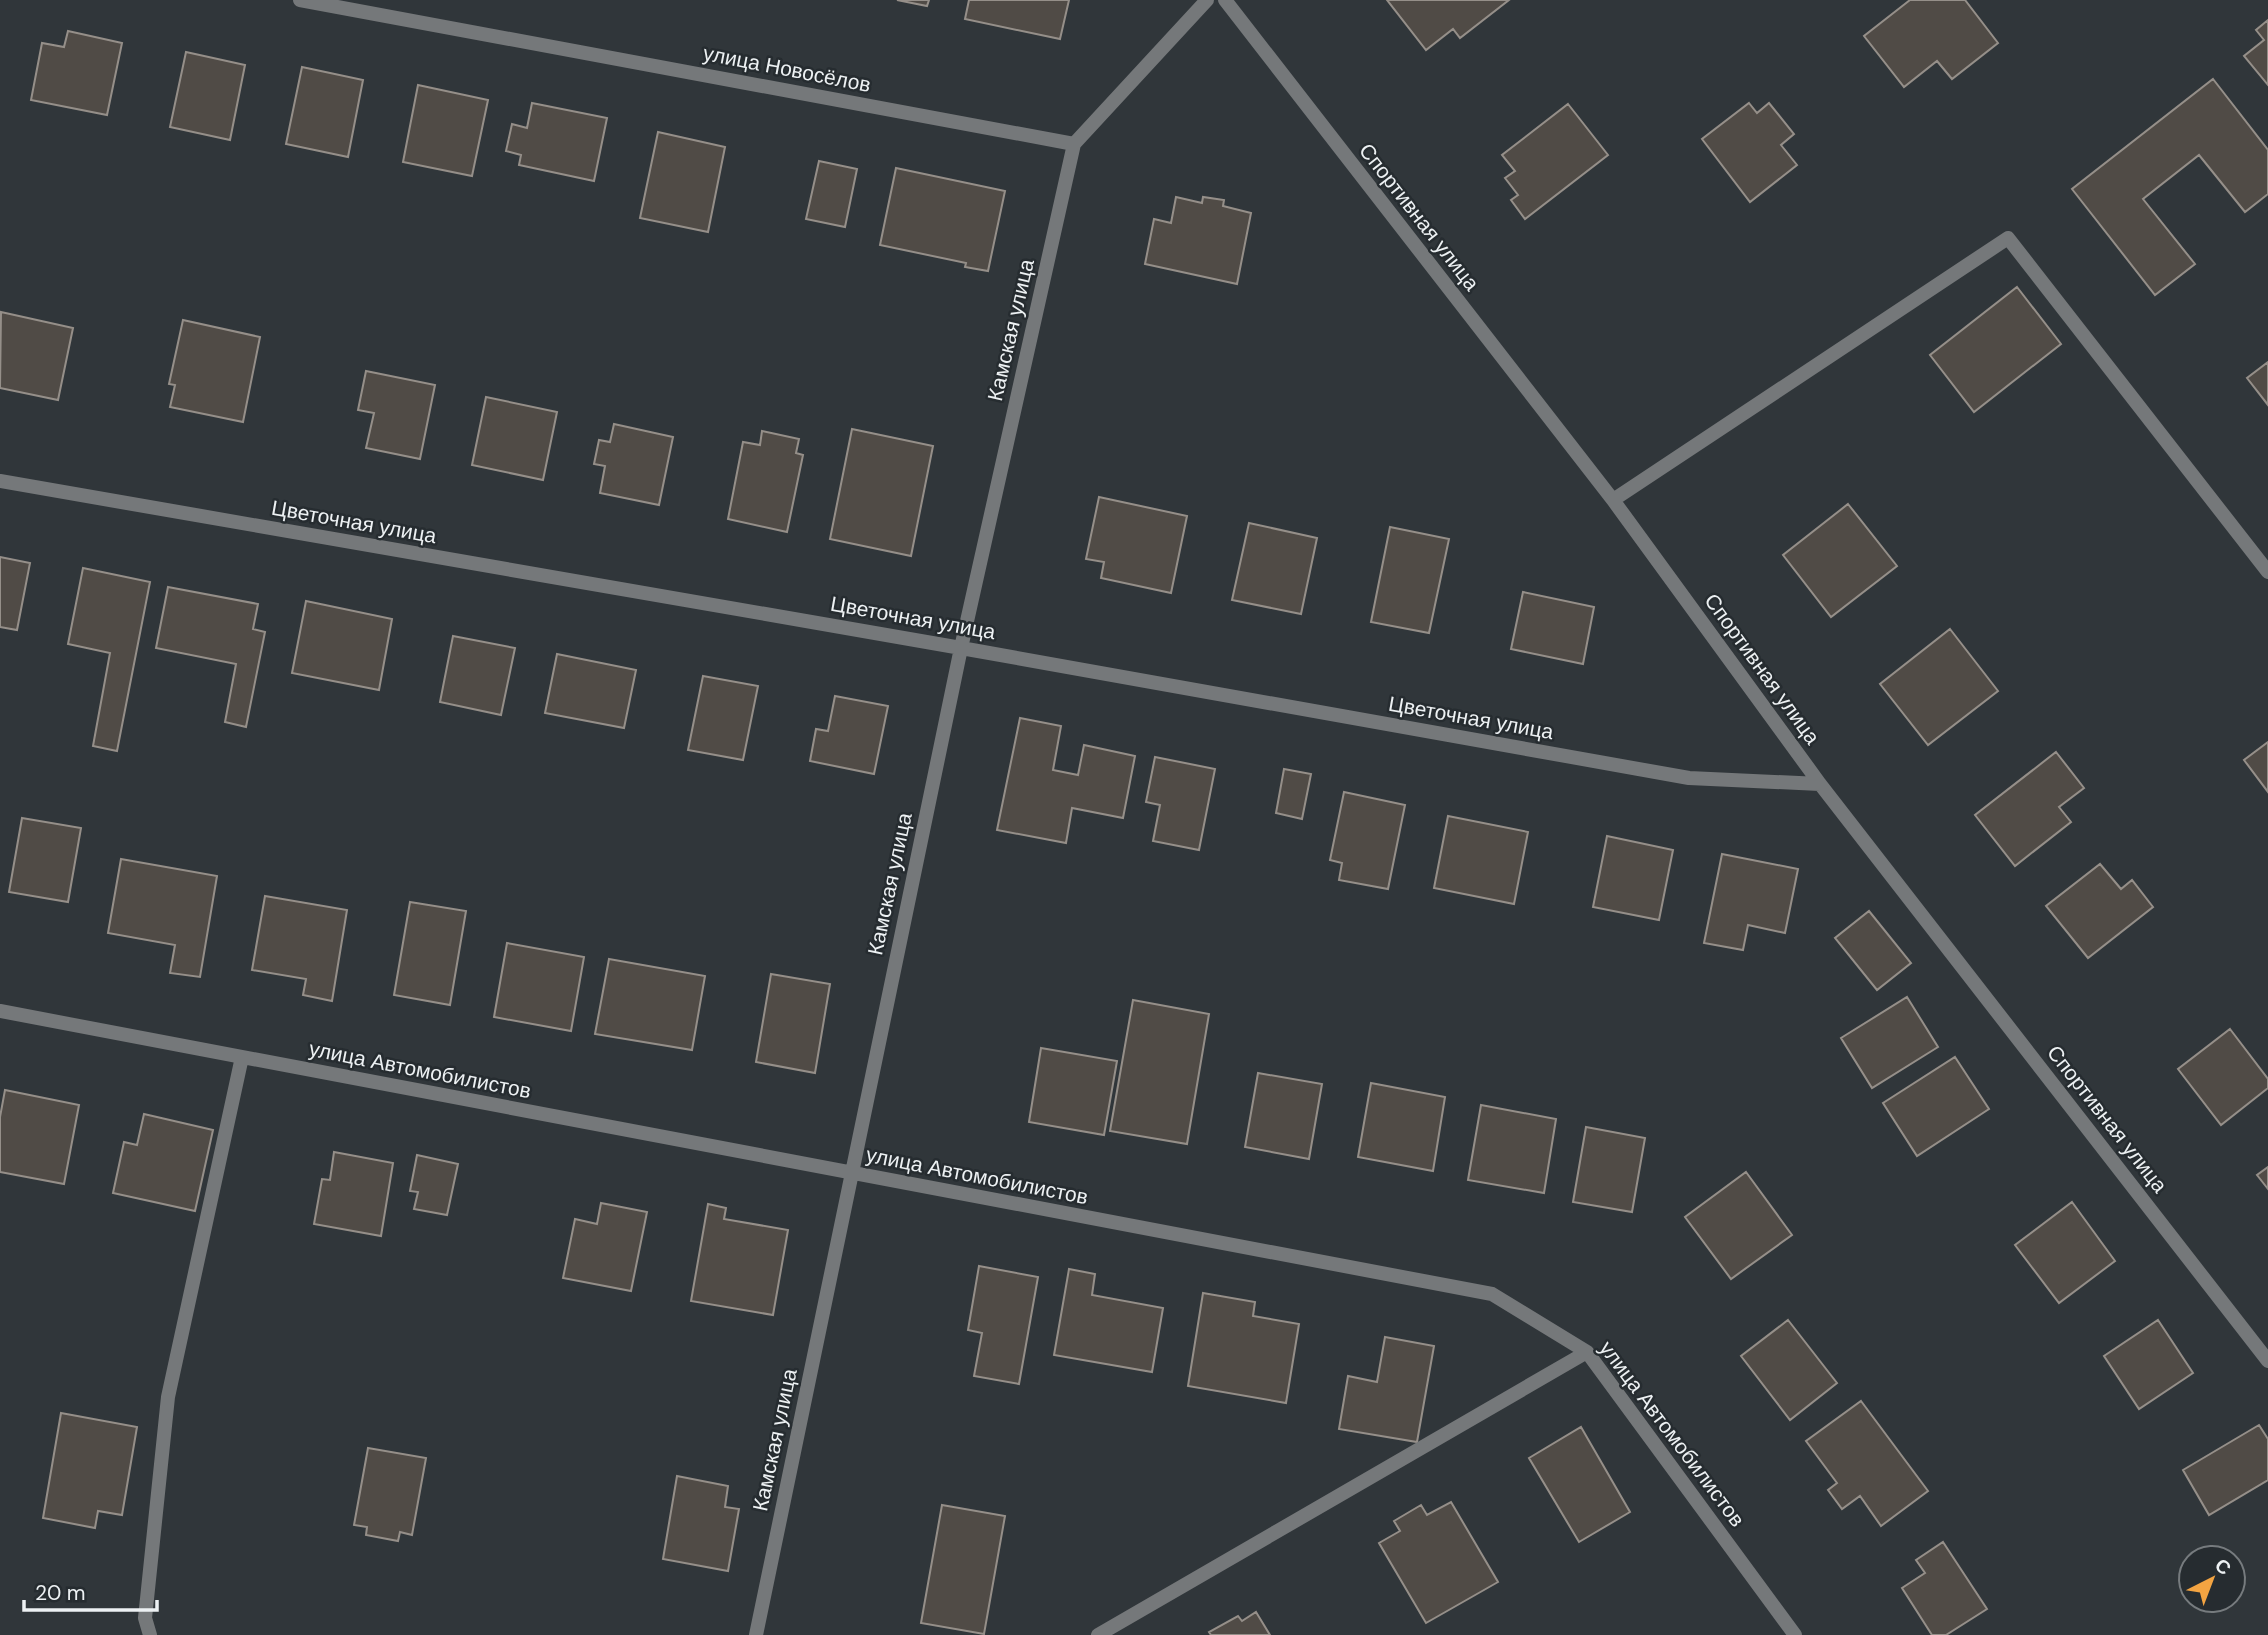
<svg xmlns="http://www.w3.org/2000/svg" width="2268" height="1635" font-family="'DM Sans',sans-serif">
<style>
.building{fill:#504b46;stroke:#958f89;stroke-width:2}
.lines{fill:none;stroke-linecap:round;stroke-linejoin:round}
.minor{stroke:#75787a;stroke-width:14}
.labels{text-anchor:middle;stroke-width:5;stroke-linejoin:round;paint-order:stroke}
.street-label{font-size:21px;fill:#edf1f3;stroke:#262c30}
</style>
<rect width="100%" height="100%" fill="#30363a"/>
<path class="building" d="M897,0H929L927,6Z
M969,0H1069L1060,39L965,19Z
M1387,0H1509L1460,38L1453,29L1426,50Z
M1910,0H1965L1998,43L1952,79L1937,61L1904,87L1864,36Z
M2268,20V85L2244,56L2264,40L2256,30Z
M68,31L122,43L107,115L31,100L42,43L64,47Z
M186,52L245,65L230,140L170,127Z
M302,67L363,80L348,157L286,144Z
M2213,79L2268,150V194L2245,212L2199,155L2143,199L2195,264L2155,295L2072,189Z
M418,85L488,100L472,176L403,162Z
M532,103L607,118L594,181L519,165L521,155L506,151L512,124L527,128Z
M1749,103L1757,113L1769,103L1794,134L1781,145L1797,165L1750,202L1702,139Z
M1568,104L1608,155L1525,219L1511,200L1518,195L1505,178L1515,171L1502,155Z
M658,132L725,147L708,232L640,218Z
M819,161L857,169L845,227L806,219Z
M896,168L1005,191L988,271L965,267L966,263L880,245Z
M1176,197L1202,203L1203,197L1224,200L1223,206L1251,213L1237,284L1145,264L1154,219L1171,223Z
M2017,287L2061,344L1974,412L1930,355Z
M1,312L73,328L58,400L0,388Z
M183,320L260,337L243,422L170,407L175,385L169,384Z
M2268,362V405L2247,378Z
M366,371L435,385L420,459L366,448L374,413L358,410Z
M486,397L557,412L543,480L472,465Z
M614,424L673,437L659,505L600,493L605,466L594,464L599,440L610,442Z
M852,429L933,446L911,556L830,539Z
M762,431L799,439L796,453L803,455L787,532L728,519L743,442L760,445Z
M1099,497L1187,516L1171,593L1101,578L1104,562L1086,559Z
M1848,504L1897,566L1831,617L1783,555Z
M1249,523L1317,538L1301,614L1232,600Z
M1390,527L1449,539L1429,633L1371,622Z
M0,557L30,563L17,630L0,627Z
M83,568L150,582L117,751L93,746L110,653L68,644Z
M168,587L258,604L253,629L265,632L246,727L225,722L236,664L156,648Z
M1523,592L1594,607L1583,664L1511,649Z
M306,601L392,619L379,690L292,673Z
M1950,629L1998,691L1928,745L1880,684Z
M453,636L515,648L501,715L440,702Z
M557,654L636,670L624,728L545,713Z
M703,676L758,686L743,760L688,750Z
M835,696L888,706L874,774L810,761L816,729L828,731Z
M1020,718L1061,726L1053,770L1078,775L1084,745L1135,756L1123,818L1072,808L1066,843L997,830Z
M2268,742V792L2244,760Z
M2056,752L2084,788L2059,807L2071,822L2015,866L1975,815Z
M1155,757L1215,769L1199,850L1153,841L1160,805L1146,802Z
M1284,769L1311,774L1302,819L1276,813Z
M1344,792L1405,805L1388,889L1339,880L1342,863L1330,860Z
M1448,816L1528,832L1514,904L1434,888Z
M22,818L81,828L68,902L9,892Z
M1607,836L1673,850L1659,920L1593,907Z
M1722,854L1798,869L1785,933L1748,925L1743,950L1704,943Z
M121,859L217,876L200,977L170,973L175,945L108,933Z
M2100,864L2121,889L2132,880L2153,907L2088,958L2046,906Z
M265,896L347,910L332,1001L303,995L306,979L252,970Z
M410,902L466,911L450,1005L394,995Z
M1869,911L1911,963L1877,990L1835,938Z
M507,943L584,957L571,1031L494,1017Z
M609,959L705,976L692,1050L595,1034Z
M771,974L830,984L815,1073L756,1062Z
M1907,997L1938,1047L1872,1088L1841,1038Z
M1133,1000L1209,1014L1187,1144L1110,1131Z
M2230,1029L2268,1079V1088L2221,1125L2178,1069Z
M1041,1048L1117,1061L1104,1135L1029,1122Z
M1955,1057L1989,1109L1917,1156L1883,1103Z
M1258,1073L1322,1084L1309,1159L1245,1147Z
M1371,1083L1445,1097L1433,1171L1358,1157Z
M5,1090L79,1105L64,1184L0,1172V1117Z
M1481,1105L1556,1119L1544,1193L1468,1180Z
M144,1114L213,1130L195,1211L113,1193L124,1142L137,1145Z
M1586,1127L1645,1138L1632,1212L1573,1202Z
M334,1152L393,1163L381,1236L314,1224L322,1179L330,1180Z
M417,1155L458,1164L447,1215L414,1209L418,1192L410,1191Z
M2268,1167V1189L2257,1175Z
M1746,1172L1792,1235L1731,1279L1685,1217Z
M2072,1202L2115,1261L2059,1303L2015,1245Z
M601,1203L647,1212L631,1291L563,1278L575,1219L597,1224Z
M708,1204L726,1208L724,1219L788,1230L773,1315L691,1301Z
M979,1266L1038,1277L1019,1384L974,1376L982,1333L968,1330Z
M1069,1269L1095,1274L1092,1295L1163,1308L1152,1372L1054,1355Z
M1203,1293L1255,1302L1253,1316L1299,1324L1286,1403L1188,1386Z
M1788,1320L1837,1383L1790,1420L1741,1356Z
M2158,1320L2193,1373L2139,1409L2104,1356Z
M1385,1337L1434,1346L1417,1442L1339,1429L1348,1376L1377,1382Z
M1861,1401L1928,1491L1881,1526L1860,1496L1842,1509L1828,1490L1837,1483L1806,1441Z
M61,1413L137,1427L122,1515L98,1511L95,1528L43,1518Z
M2259,1425L2268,1439V1480L2209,1515L2183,1470Z
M1581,1427L1630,1512L1579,1542L1529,1458Z
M368,1448L426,1458L412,1535L400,1532L398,1541L366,1535L367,1527L354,1525Z
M677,1476L728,1486L725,1507L739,1509L728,1571L663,1559Z
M1451,1502L1498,1582L1426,1623L1379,1543L1400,1531L1394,1521L1421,1505L1427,1515Z
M942,1505L1005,1516L984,1634L921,1623Z
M1943,1542L1987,1609L1946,1635H1932L1902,1588L1925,1573L1916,1560Z
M1256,1612L1270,1635H1211L1209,1632L1238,1616L1242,1621Z"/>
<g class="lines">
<path class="minor" d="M300,0L1074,144L1207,0
M1225,0L1613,500L1820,784L2268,1361
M0,481L961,648L1689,778L1820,784
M1613,500L2008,238L2268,572
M0,1011L1492,1294L1587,1352L1795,1635
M150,1635L145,1618L168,1397L242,1057
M756,1635L961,648L1074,144
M1098,1635L1587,1352"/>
</g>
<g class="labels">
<g class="street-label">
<text transform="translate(787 69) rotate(11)" y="7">улица Новосёлов</text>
<text transform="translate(1419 217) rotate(52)" y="7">Спортивная улица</text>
<text transform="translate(1011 330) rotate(-77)" y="7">Камская улица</text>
<text transform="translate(354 522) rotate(10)" y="7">Цветочная улица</text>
<text transform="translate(913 618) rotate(10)" y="7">Цветочная улица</text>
<text transform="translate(1762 669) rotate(54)" y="7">Спортивная улица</text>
<text transform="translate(1471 718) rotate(10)" y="7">Цветочная улица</text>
<text transform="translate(890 884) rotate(-78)" y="7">Камская улица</text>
<text transform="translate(420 1070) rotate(11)" y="7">улица Автомобилистов</text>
<text transform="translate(2107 1119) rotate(52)" y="7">Спортивная улица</text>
<text transform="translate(977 1176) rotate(11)" y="7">улица Автомобилистов</text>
<text transform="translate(1672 1434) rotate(53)" y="7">улица Автомобилистов</text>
<text transform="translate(775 1440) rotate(-78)" y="7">Камская улица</text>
</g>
</g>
<g transform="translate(2212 1579) rotate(42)"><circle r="33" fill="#262c30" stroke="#767b7e" stroke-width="2"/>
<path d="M0-5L12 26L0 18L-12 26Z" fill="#f3a442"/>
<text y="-10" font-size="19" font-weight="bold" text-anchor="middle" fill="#edf1f3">С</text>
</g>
<path d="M24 1600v10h133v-10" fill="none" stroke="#edf1f3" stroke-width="3.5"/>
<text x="35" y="1600" font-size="21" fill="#edf1f3" stroke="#262c30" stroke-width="5" paint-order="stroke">20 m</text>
</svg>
